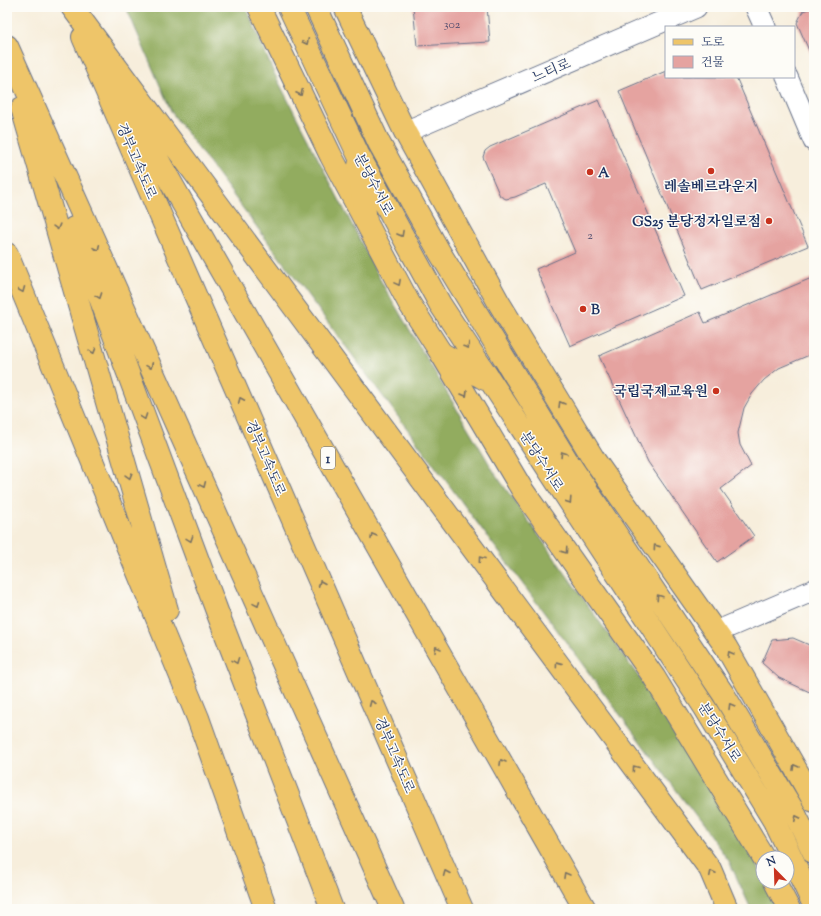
<svg xmlns="http://www.w3.org/2000/svg" width="821" height="916" font-family="'Sorts Mill Goudy','Noto Serif KR',serif">
<style>
.forest{fill:#92ac5f;stroke:#566e5e}
.building{fill:#e5a3a0}
.lines{fill:none;stroke-linecap:round;stroke-linejoin:round}
.minor-casing{stroke:#68728a;stroke-width:23}
.major-casing{stroke:#68728a;stroke-width:24}
.highway-casing{stroke:#68728a;stroke-width:24}
.minor{stroke:#fff;stroke-width:21}
.major{stroke:#eec569;stroke-width:22}
.highway{stroke:#eec569;stroke-width:22}
.oneway{stroke:#7a7263}
.poi-dot{fill:#c8321e;stroke:#fdfcf7;stroke-width:1.5}
.labels{text-anchor:middle;stroke-width:3;stroke-linejoin:round;paint-order:stroke}
.number-label{font-size:12px;fill:#4e4c6e}
.shield{fill:#fdfcf7;stroke:#5f6c8c;stroke-width:1}
.shield-label{font-size:13px;font-weight:bold;fill:#1b2f5e}
.street-label{font-size:14px;fill:#1b2f5e;stroke:#fdfcf7}
.poi-label{font-size:14px;font-weight:bold;fill:#1b2f5e;stroke:#fdfcf7;text-anchor:start}
</style>
<rect width="100%" height="100%" fill="#fdfcf7"/>
<filter id="ink" filterUnits="userSpaceOnUse"><feTurbulence type="fractalNoise" baseFrequency=".025" numOctaves="2"/><feDisplacementMap in="SourceGraphic" scale="8" xChannelSelector="R" yChannelSelector="G"/><feConvolveMatrix kernelMatrix="1 2 1 2 8 2 1 2 1" color-interpolation-filters="sRGB"/></filter>
<filter id="wash" filterUnits="userSpaceOnUse"><feTurbulence type="fractalNoise" baseFrequency=".012" numOctaves="4" result="noise"/><feDisplacementMap in="SourceGraphic" scale="16" xChannelSelector="R" yChannelSelector="G"/><feGaussianBlur stdDeviation="0.9" result="paint"/><feColorMatrix in="noise" values="0 0 0 0 0 0 0 0 0 0 0 0 0 0 0 0 0 1.4 0 .05"/><feComposite in="paint" operator="in"/></filter>
<g filter="url(#wash)">
<rect width="100%" height="100%" fill="#f7eedc"/>
<path class="forest" d="M126,7H246L273,71L383,285L496,475L640,679L751,851L763,877V882H765L778,909H751L729,861L172,113Z"/>
<g id="blocks">
<path class="building" d="M413,7H487L490,42L417,46Z
M814,7V62L797,23L803,11Z
M666,71V77H736L808,246L702,290L619,91Z
M599,100L684,296L570,346L536,269L575,252L546,184L515,197L506,199L500,196L483,157L485,151L490,147Z
M814,277V336L812,337L814,353L779,368L764,380L752,394L744,408L738,433L740,445L751,466L721,489L754,536L717,562L648,462L599,356L700,312L705,323Z
M793,638L814,647V694L779,678L762,663L772,640Z"/>
</g>
</g>
<g filter="url(#ink)">
<use href="#blocks" fill-opacity="0" stroke="#68728a" stroke-width="1"/>
<g class="lines">
<g class="minor-casing">
<path id="minor" d="M756,7L765,27
M787,77L814,141
M405,132L696,7
M716,632L814,590"/>
</g>
<g class="major-casing">
<path id="major" d="M259,7L331,156L409,303L441,353L523,491L654,677L764,858
M345,7L405,132L499,303L595,461L726,647L814,801
M775,882L789,909"/>
</g>
<g class="highway-casing">
<path id="highway" d="M72,7L710,869L727,909
M289,7L358,154L440,304L705,708L774,821L814,905
M316,7L379,143L440,253L566,459L724,695L794,812L814,853
M83,37L462,909
M7,46L393,909
M117,88L585,909
M22,108L167,610
M359,165L366,221
M74,228L218,614L332,909
M7,254L198,718L266,909
M441,353L485,379"/>
</g>
<use href="#minor" class="minor"/>
<use href="#major" class="major"/>
<use href="#highway" class="highway"/>
</g>
<defs><path id="oneway-chevron" d="M-2-3.5L2.5 0L-2 3.5" fill="none" stroke-width="1.6" stroke-linecap="round" stroke-linejoin="round"/></defs>
<g class="oneway">
<use href="#oneway-chevron" transform="translate(306 42) rotate(65)"/>
<use href="#oneway-chevron" transform="translate(300 93) rotate(64)"/>
<use href="#oneway-chevron" transform="translate(57 227) rotate(74)"/>
<use href="#oneway-chevron" transform="translate(401 234) rotate(61)"/>
<use href="#oneway-chevron" transform="translate(97 248) rotate(66)"/>
<use href="#oneway-chevron" transform="translate(398 283) rotate(62)"/>
<use href="#oneway-chevron" transform="translate(22 290) rotate(68)"/>
<use href="#oneway-chevron" transform="translate(99 296) rotate(70)"/>
<use href="#oneway-chevron" transform="translate(467 346) rotate(57)"/>
<use href="#oneway-chevron" transform="translate(93 351) rotate(74)"/>
<use href="#oneway-chevron" transform="translate(150 366) rotate(66)"/>
<use href="#oneway-chevron" transform="translate(465 394) rotate(59)"/>
<use href="#oneway-chevron" transform="translate(241 400) rotate(-113)"/>
<use href="#oneway-chevron" transform="translate(561 404) rotate(-121)"/>
<use href="#oneway-chevron" transform="translate(144 417) rotate(70)"/>
<use href="#oneway-chevron" transform="translate(563 454) rotate(-122)"/>
<use href="#oneway-chevron" transform="translate(129 476) rotate(74)"/>
<use href="#oneway-chevron" transform="translate(203 485) rotate(66)"/>
<use href="#oneway-chevron" transform="translate(569 501) rotate(57)"/>
<use href="#oneway-chevron" transform="translate(373 536) rotate(-120)"/>
<use href="#oneway-chevron" transform="translate(190 539) rotate(70)"/>
<use href="#oneway-chevron" transform="translate(656 547) rotate(-125)"/>
<use href="#oneway-chevron" transform="translate(565 551) rotate(55)"/>
<use href="#oneway-chevron" transform="translate(481 559) rotate(-126)"/>
<use href="#oneway-chevron" transform="translate(321 583) rotate(-113)"/>
<use href="#oneway-chevron" transform="translate(659 597) rotate(-124)"/>
<use href="#oneway-chevron" transform="translate(257 604) rotate(66)"/>
<use href="#oneway-chevron" transform="translate(437 649) rotate(-120)"/>
<use href="#oneway-chevron" transform="translate(730 654) rotate(-120)"/>
<use href="#oneway-chevron" transform="translate(236 661) rotate(69)"/>
<use href="#oneway-chevron" transform="translate(558 664) rotate(-126)"/>
<use href="#oneway-chevron" transform="translate(372 703) rotate(-113)"/>
<use href="#oneway-chevron" transform="translate(731 706) rotate(-121)"/>
<use href="#oneway-chevron" transform="translate(502 762) rotate(-120)"/>
<use href="#oneway-chevron" transform="translate(795 767) rotate(-120)"/>
<use href="#oneway-chevron" transform="translate(635 768) rotate(-126)"/>
<use href="#oneway-chevron" transform="translate(797 818) rotate(-116)"/>
<use href="#oneway-chevron" transform="translate(446 873) rotate(-113)"/>
<use href="#oneway-chevron" transform="translate(712 873) rotate(-116)"/>
<use href="#oneway-chevron" transform="translate(566 875) rotate(-120)"/>
</g>
</g>
<g class="poi-dot">
<circle cx="711" cy="171" r="4"/>
<circle cx="590" cy="172" r="4"/>
<circle cx="769" cy="221" r="4"/>
<circle cx="583" cy="309" r="4"/>
<circle cx="716" cy="391" r="4"/>
</g>
<g class="labels">
<g class="number-label">
<text x="452" y="28">302</text>
<text x="590" y="239">2</text>
</g>
<rect class="shield" x="321" y="447" width="14" height="22" rx="3"/>
<g class="shield-label">
<text x="328" y="463">1</text>
</g>
<g class="street-label">
<text transform="translate(551 70) rotate(-23)" y="5">느티로</text>
<text transform="translate(137 161) rotate(67)" y="5">경부고속도로</text>
<text transform="translate(374 184) rotate(62)" y="5">분당수서로</text>
<text transform="translate(266 458) rotate(67)" y="5">경부고속도로</text>
<text transform="translate(542 461) rotate(57)" y="5">분당수서로</text>
<text transform="translate(720 732) rotate(58)" y="5">분당수서로</text>
<text transform="translate(395 755) rotate(67)" y="5">경부고속도로</text>
</g>
<g class="poi-label">
<text x="598" y="177">A</text>
<text x="711" y="191" text-anchor="middle">레솔베르라운지</text>
<text x="761" y="226" text-anchor="end">GS25 분당정자일로점</text>
<text x="591" y="314">B</text>
<text x="708" y="396" text-anchor="end">국립국제교육원</text>
</g>
</g>
<rect width="821" height="916" fill="none" stroke="#fdfcf7" stroke-width="24"/>
<rect x="665" y="26" width="130" height="52" fill="#fdfcf7" stroke="#a3aaba"/>
<rect x="673" y="39" width="20" height="6" fill="#eec569" stroke="#a3aaba"/>
<text x="701" y="46" font-size="12" fill="#1b2f5e">도로</text>
<rect x="673" y="56" width="20" height="12" fill="#e5a3a0" stroke="#a3aaba"/>
<text x="701" y="66" font-size="12" fill="#1b2f5e">건물</text>
<g transform="translate(775 870) rotate(337)"><circle r="19" fill="#fdfcf7" stroke="#a3aaba"/>
<path d="M0-3L7 15L0 10L-7 15Z" fill="#c8321e"/>
<text y="-6" font-size="11" font-weight="bold" text-anchor="middle" fill="#1b2f5e">N</text>
</g>
</svg>
